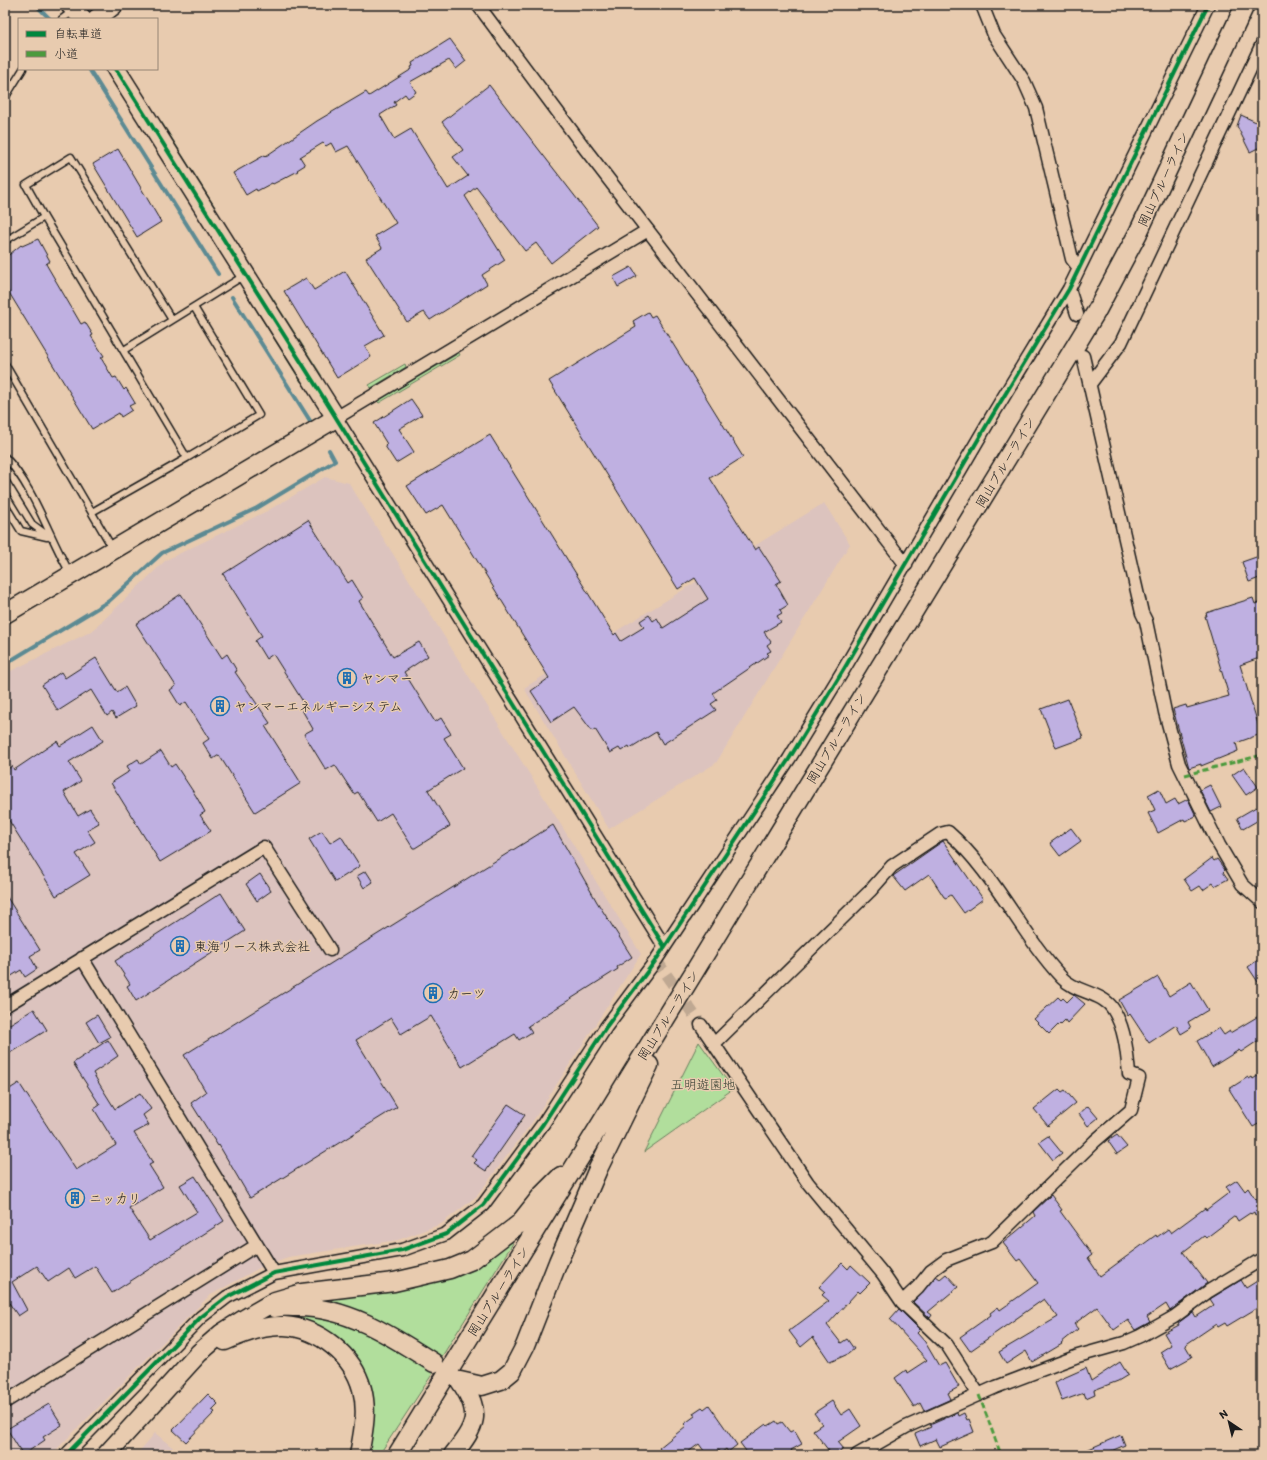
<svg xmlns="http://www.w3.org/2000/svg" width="1267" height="1460" font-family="Itim,'Klee One',sans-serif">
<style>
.built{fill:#dcc3be}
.green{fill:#b1de9c;stroke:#667d5c}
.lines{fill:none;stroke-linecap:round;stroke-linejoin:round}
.stream{stroke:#5b8a93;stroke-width:4}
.building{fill:#bfb0e1;stroke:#1c1c1c}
.street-tunnel{stroke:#bfa892;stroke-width:12;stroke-dasharray:12 6;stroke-linecap:butt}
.lane-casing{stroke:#1c1c1c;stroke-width:9}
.street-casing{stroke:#1c1c1c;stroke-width:15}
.secondary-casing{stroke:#1c1c1c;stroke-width:21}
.lane{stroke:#e8cbaf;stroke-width:6}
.street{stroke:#e8cbaf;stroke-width:12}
.secondary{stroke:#e8cbaf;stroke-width:18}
.quiet{stroke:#4c9a3e;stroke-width:3;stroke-dasharray:6 3;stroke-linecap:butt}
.cycleway-casing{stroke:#e8cbaf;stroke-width:6}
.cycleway{stroke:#00873e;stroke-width:4}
.labels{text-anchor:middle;stroke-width:3;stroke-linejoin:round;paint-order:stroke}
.street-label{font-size:13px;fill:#1c1c1c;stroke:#e8cbaf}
.poi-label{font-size:13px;fill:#1c1c1c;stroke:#e8cbaf;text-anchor:start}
.park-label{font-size:13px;fill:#3a4336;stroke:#e8cbaf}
</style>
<rect width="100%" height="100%" fill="#e8cbaf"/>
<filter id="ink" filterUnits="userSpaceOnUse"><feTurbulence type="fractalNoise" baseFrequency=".025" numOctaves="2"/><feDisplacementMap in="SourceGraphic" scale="8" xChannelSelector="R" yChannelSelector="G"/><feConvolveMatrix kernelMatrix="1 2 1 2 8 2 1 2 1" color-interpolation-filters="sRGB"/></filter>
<g filter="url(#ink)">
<path class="built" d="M325,477L349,483L641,954L533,1121L477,1196L441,1224L398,1240L288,1257L261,1267L209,1296L51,1455H5V674L92,631L166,560L267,511Z
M824,503L850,544L716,763L609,829L524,688Z
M155,1433L182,1455H136Z"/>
<path class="green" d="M161,121L215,207L212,209L159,123Z
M265,286L322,376L319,378L263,288Z
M247,290L304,380L301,382L245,292Z
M459,353L460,355L379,403L377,401Z
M405,364L406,367L371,388L369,385Z
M699,1042L733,1089L644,1152Z
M508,1241L513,1243L441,1358L353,1309L326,1298L394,1288Z
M284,1314L312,1315L345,1323L387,1345L433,1373L379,1455H368L358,1362L284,1320Z"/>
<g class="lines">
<path class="stream" d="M36,5L50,19
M89,69L218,274
M232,297L314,427
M5,664L109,601L162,553L257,508L335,461L329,450"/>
</g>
<path class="building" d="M450,39L466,61L456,69L449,60L410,82L416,92L408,98L405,94L394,102L396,105L380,115L394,139L411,129L448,189L468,176L453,157L463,150L442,122L489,85L598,226L551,263L536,243L525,251L476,187L465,196L505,260L482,275L487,284L430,320L424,312L407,322L366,258L382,248L375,236L396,223L348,146L336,152L331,143L326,146L323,143L300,157L305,165L297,170L298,171L273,184L272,183L257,191L256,189L246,195L233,173L265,155L266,156L317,121L366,92L369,96L412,69L411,67L413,66L412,63Z
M1241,115L1256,122L1262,119V146L1250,152L1237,126Z
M118,149L161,222L137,237L93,164Z
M38,239L50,261L46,264L81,324L85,322L93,335L91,336L104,356L101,358L113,378L116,377L124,390L126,388L135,403L129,406L132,410L121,417L119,413L92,429L5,286V258L21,245L22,246Z
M631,267L637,276L618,287L613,277Z
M345,271L384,335L365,346L371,357L337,378L284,291L306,278L314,290Z
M648,312L651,317L655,315L743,457L710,478L755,550L759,547L781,581L776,584L788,605L780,610L782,613L777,616L781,622L764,632L771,642L767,645L771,651L767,653L769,655L713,693L717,700L711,704L716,710L663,744L656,732L630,748L629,746L621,751L619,748L610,753L595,729L592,731L574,707L551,722L531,691L549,678L443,505L426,515L407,486L490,435L614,635L616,633L621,641L644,627L640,621L649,615L653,621L657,618L663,628L708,599L695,578L678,589L549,381L636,327L633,321Z
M411,399L422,415L399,429L414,452L396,463L385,446L387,444L374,423Z
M308,520L348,583L352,580L363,598L359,601L393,657L419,642L428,656L404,672L435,722L441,718L451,734L444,738L463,768L428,790L450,826L415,848H413L391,813L377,822L358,792L354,794L335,765L326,770L304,734L313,729L302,710L307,708L273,654L266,659L255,641L262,636L223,574Z
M1262,555V577L1249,582L1242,562Z
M181,594L222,658L227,654L237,671L235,672L270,723L265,726L301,783L255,812L219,755L213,759L203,743L209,739L186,702L180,706L170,690L176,686L136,624Z
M1253,598L1255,604L1262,602V657L1240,665L1261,734L1236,743L1238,751L1201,766V764L1189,768L1173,709L1186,705L1187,708L1229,696L1205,616H1207L1206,613Z
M96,658L117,692L125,687L136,706L116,718L112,712L107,716L91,690L58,711L42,685L61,672L65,678Z
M1068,699L1083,738L1056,748L1041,709Z
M93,725L103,741L69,762L81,781L64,792L78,816L90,809L99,823L87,830L95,842L76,854L90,875L56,896L5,814V771L12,766L14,770L57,741L60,746Z
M161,751L171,767L175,764L196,796L205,812L200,815L211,831L160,862L111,783L130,771L127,766L138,759L141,764Z
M1244,767L1258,787L1246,795L1232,775Z
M1210,785L1221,807L1211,812L1200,790Z
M1159,789L1166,804L1175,799L1178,804L1188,799L1196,816L1185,821L1184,819L1158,833L1148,813L1155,810L1148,795Z
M1256,807L1262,818L1243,829L1237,818Z
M553,825L597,902L632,957L617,967L618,969L528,1026L532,1032L519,1040L515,1034L462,1067L431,1016L401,1034L391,1018L356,1040L397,1107L250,1198L219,1145L218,1146L191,1103L206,1092L184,1055Z
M1071,828L1081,841L1060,856L1050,843Z
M322,831L330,843L341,836L360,866L335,882L309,839Z
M943,841L983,899L964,913L951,895L946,898L944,897L929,874L905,891L893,876Z
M1212,858L1214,861L1217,859L1225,870L1223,872L1228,879L1215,886L1213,883L1203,890L1200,886L1192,891L1184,879Z
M366,871L373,882L364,888L357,876Z
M260,874L271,891L257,901L246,884Z
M221,893L245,931L136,1001L127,986L130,984L115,961Z
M5,894L40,950L30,956L37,969L25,977L21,970L5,980Z
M1262,957V988L1248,967Z
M1158,977L1169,996L1191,982L1208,1010L1188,1022L1191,1028L1181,1034L1176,1025L1149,1043L1130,1014L1128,1016L1119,1000Z
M1074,995L1085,1004L1067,1023L1065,1020L1061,1024L1060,1023L1049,1034L1034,1019L1058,997L1061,1000L1063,998L1067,1002Z
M34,1009L47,1030L5,1056V1027Z
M1262,1014V1038L1241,1052L1239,1050L1212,1067L1197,1041L1219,1028L1224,1035L1230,1031V1033Z
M97,1015L110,1037L99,1043L86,1022Z
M108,1040L118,1056L93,1073L100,1085L115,1109L140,1093L151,1109L143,1115L149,1125L134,1133L153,1163L149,1165L163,1187L129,1208L150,1240L197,1212L180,1185L195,1176L224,1221L112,1293L95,1266L75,1278L69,1268L48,1282L37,1266L12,1282L27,1310L18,1316L5,1297V1092L19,1083L76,1170L116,1145L94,1109L100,1105L73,1063Z
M1262,1073V1122L1253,1127L1229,1089L1248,1077L1249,1079L1252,1077L1253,1079Z
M1059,1089L1062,1092L1065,1090L1076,1103L1048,1126L1034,1109Z
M508,1104L525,1115L486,1171L474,1163L477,1160L471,1156Z
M1088,1106L1098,1118L1088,1126L1079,1114Z
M1117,1135L1127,1147L1117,1154L1108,1141Z
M1048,1136L1062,1153L1053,1160L1039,1142Z
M1237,1180L1245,1191L1248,1188L1255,1199L1256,1198L1262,1206V1210L1255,1215L1254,1212L1251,1214L1250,1213L1238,1221L1235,1216L1206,1238L1204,1236L1183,1252L1207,1283L1170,1311L1166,1304L1147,1317L1150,1322L1137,1329L1135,1330L1128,1320L1114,1330L1097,1307L1074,1324L1078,1329L1061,1343L1062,1344L1032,1362L1026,1351L1006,1364L999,1352L1058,1317L1044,1299L970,1351L960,1337L991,1315L990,1313L998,1307L1000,1310L1038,1283L1020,1259L1017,1261L1003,1243L1035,1216L1033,1212L1051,1195L1062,1210L1060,1211L1092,1255L1088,1258L1100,1276L1156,1235L1157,1237L1168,1229L1171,1233L1205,1208L1206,1210L1230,1192L1226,1187Z
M842,1263L848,1269L851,1265L870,1283L860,1293L858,1291L827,1325L841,1343L847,1339L854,1349L848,1354L830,1362L813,1337L801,1347L789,1331L829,1301L822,1295L825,1292L819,1287Z
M946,1274L958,1287L928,1312L932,1315L930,1318L913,1302L936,1276L940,1279Z
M1262,1278V1305L1227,1326L1225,1323L1218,1327L1216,1324L1185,1345L1192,1357L1170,1369L1160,1352L1171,1345L1164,1333L1179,1325L1178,1323L1193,1312L1196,1317L1214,1305L1210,1299L1241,1280L1246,1288Z
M899,1309L920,1330L917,1333L925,1342L939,1366L945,1363L959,1387L948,1393L951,1399L924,1411L920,1403L914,1407L895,1378L906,1370L907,1373L927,1360L890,1319Z
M1120,1362L1128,1375L1118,1381L1094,1390L1095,1394L1086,1398L1084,1393L1062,1401L1055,1383L1059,1380L1086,1368L1091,1381Z
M208,1394L218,1404L212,1410L215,1412L186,1442L173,1430Z
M832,1401L841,1415L850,1409L861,1426L838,1442L844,1449L835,1455H832L813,1430L822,1424L814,1413Z
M49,1404L62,1425L43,1437L45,1440L23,1455L7,1429Z
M709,1405L737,1445L728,1452L726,1449L721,1453L719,1450L712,1455H707L699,1444L684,1455H665L659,1448L686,1426L684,1424L695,1416L693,1413L702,1407L704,1409Z
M957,1413L958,1416L964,1413L967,1420L969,1419L974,1432L940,1447L936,1439L920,1446L915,1434L931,1427L930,1425Z
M776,1421L778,1424L782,1422L790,1432L794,1430L802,1444L791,1450L794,1455H749L740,1443L766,1424L768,1426Z
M1121,1435L1125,1445L1102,1455H1075Z"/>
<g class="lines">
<path class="street-tunnel" d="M656,960L701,1025"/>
<g class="lane-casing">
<path id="lane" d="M62,19L73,11
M5,98L23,69
M44,217L187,458L259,415L194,307
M5,241L44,217L26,185L71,157L172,320
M124,350L245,275
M5,364L113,549
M5,457C34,487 49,537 70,573
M5,480L32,524L51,538
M5,505L21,531L47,537
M92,512L187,458"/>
</g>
<g class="street-casing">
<path id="street" d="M478,5L586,150L906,565
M982,5L994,35L1024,81L1036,108L1072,259L1079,268
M648,230L336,418L664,946
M1069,289L1077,314
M1083,356L1142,613L1146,621L1165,712L1179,764L1219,845L1242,884L1262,902
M1090,384L1121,343L1262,44
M82,958L274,1273
M5,1006L264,847L330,950
M701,1025L808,1183L883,1274L902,1302L947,1345L979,1395
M715,1043L870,891L892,866L940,834L948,832C995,873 1020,933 1062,978C1076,993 1102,992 1113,1009C1125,1028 1127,1052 1129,1074L1139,1078L1131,1110L1095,1141L992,1242L946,1260L931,1271L918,1287L902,1302
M5,1402L257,1245
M66,1455L201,1317L227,1297L274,1273L402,1250L446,1234L483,1205L543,1124L606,1027L656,960L789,759L844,669L992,416L1069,289L1208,5
M857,1455L906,1427L996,1387L1078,1356L1124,1343L1140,1336L1174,1317L1209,1291L1262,1259"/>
</g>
<g class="secondary-casing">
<path id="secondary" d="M70,5L83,19
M96,19L114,5
M5,614L336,418L116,69
M275,1308C281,1306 287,1307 293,1307C345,1305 392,1336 434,1363
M225,1341C243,1333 264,1325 284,1326C319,1328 353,1355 362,1389C368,1411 363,1433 359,1455
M460,1381L482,1386L501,1380L512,1371L525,1346L558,1262L598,1169L649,1065
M106,1455L199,1353L222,1333L244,1319L275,1301L302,1293L394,1282L450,1269L472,1260L519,1224L542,1195L561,1176
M397,1455L696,969L1096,312L1138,233L1245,5
M453,1455C476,1425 483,1414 460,1381"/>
</g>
<use href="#lane" class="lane"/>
<use href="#street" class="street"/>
<use href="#secondary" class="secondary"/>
<path class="quiet" d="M1185,775L1262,755
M979,1395L1001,1455"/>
<g class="cycleway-casing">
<path id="cycleway" d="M116,69L320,392L664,946
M66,1455L201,1317L227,1297L274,1273L402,1250L446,1234L483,1205L543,1124L606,1027L656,960L789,759L844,669L992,416L1069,289L1208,5"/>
</g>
<use href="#cycleway" class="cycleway"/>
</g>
</g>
<defs>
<g id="building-ring" transform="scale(1)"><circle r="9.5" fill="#e8cbaf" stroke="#1f6fb2" stroke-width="1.5"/><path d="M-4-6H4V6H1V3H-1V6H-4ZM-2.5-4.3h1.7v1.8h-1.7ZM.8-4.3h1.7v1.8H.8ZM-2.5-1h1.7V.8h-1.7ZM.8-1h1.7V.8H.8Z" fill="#1f6fb2"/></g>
</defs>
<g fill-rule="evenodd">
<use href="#building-ring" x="347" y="678"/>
<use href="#building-ring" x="220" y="706"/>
<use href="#building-ring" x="180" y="946"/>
<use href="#building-ring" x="433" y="993"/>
<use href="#building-ring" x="75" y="1198"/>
</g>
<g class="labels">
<g class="street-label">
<text transform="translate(1163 179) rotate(-65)" y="5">岡山ブルーライン</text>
<text transform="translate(1005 462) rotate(-59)" y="5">岡山ブルーライン</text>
<text transform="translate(836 738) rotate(-59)" y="5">岡山ブルーライン</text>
<text transform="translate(668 1015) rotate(-58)" y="5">岡山ブルーライン</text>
<text transform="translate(498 1291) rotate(-58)" y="5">岡山ブルーライン</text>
</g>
<g class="poi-label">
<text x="361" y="683">ヤンマー</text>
<text x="234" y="711">ヤンマーエネルギーシステム</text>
<text x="194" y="951">東海リース株式会社</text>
<text x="447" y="998">カーツ</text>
<text x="89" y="1203">ニッカリ</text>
</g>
<g class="park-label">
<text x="703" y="1089">五明遊園地</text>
</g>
</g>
<rect width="1267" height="1460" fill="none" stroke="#e8cbaf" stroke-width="20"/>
<rect x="10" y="10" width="1247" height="1440" fill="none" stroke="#1c1c1c" stroke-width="1.5" filter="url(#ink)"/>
<rect x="18" y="18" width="140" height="52" fill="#e8cbaf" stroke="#968574"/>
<rect x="26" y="31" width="20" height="6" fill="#00873e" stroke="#968574"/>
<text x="54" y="38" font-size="12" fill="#1c1c1c">自転車道</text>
<rect x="26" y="51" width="20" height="6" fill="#4c9a3e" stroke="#968574"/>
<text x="54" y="58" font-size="12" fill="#1c1c1c">小道</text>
<g transform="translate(1229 1422) rotate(325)" stroke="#e8cbaf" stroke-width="3" paint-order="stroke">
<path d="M0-3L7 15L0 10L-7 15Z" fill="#1c1c1c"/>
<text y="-6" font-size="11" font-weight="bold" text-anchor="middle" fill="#1c1c1c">N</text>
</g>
</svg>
